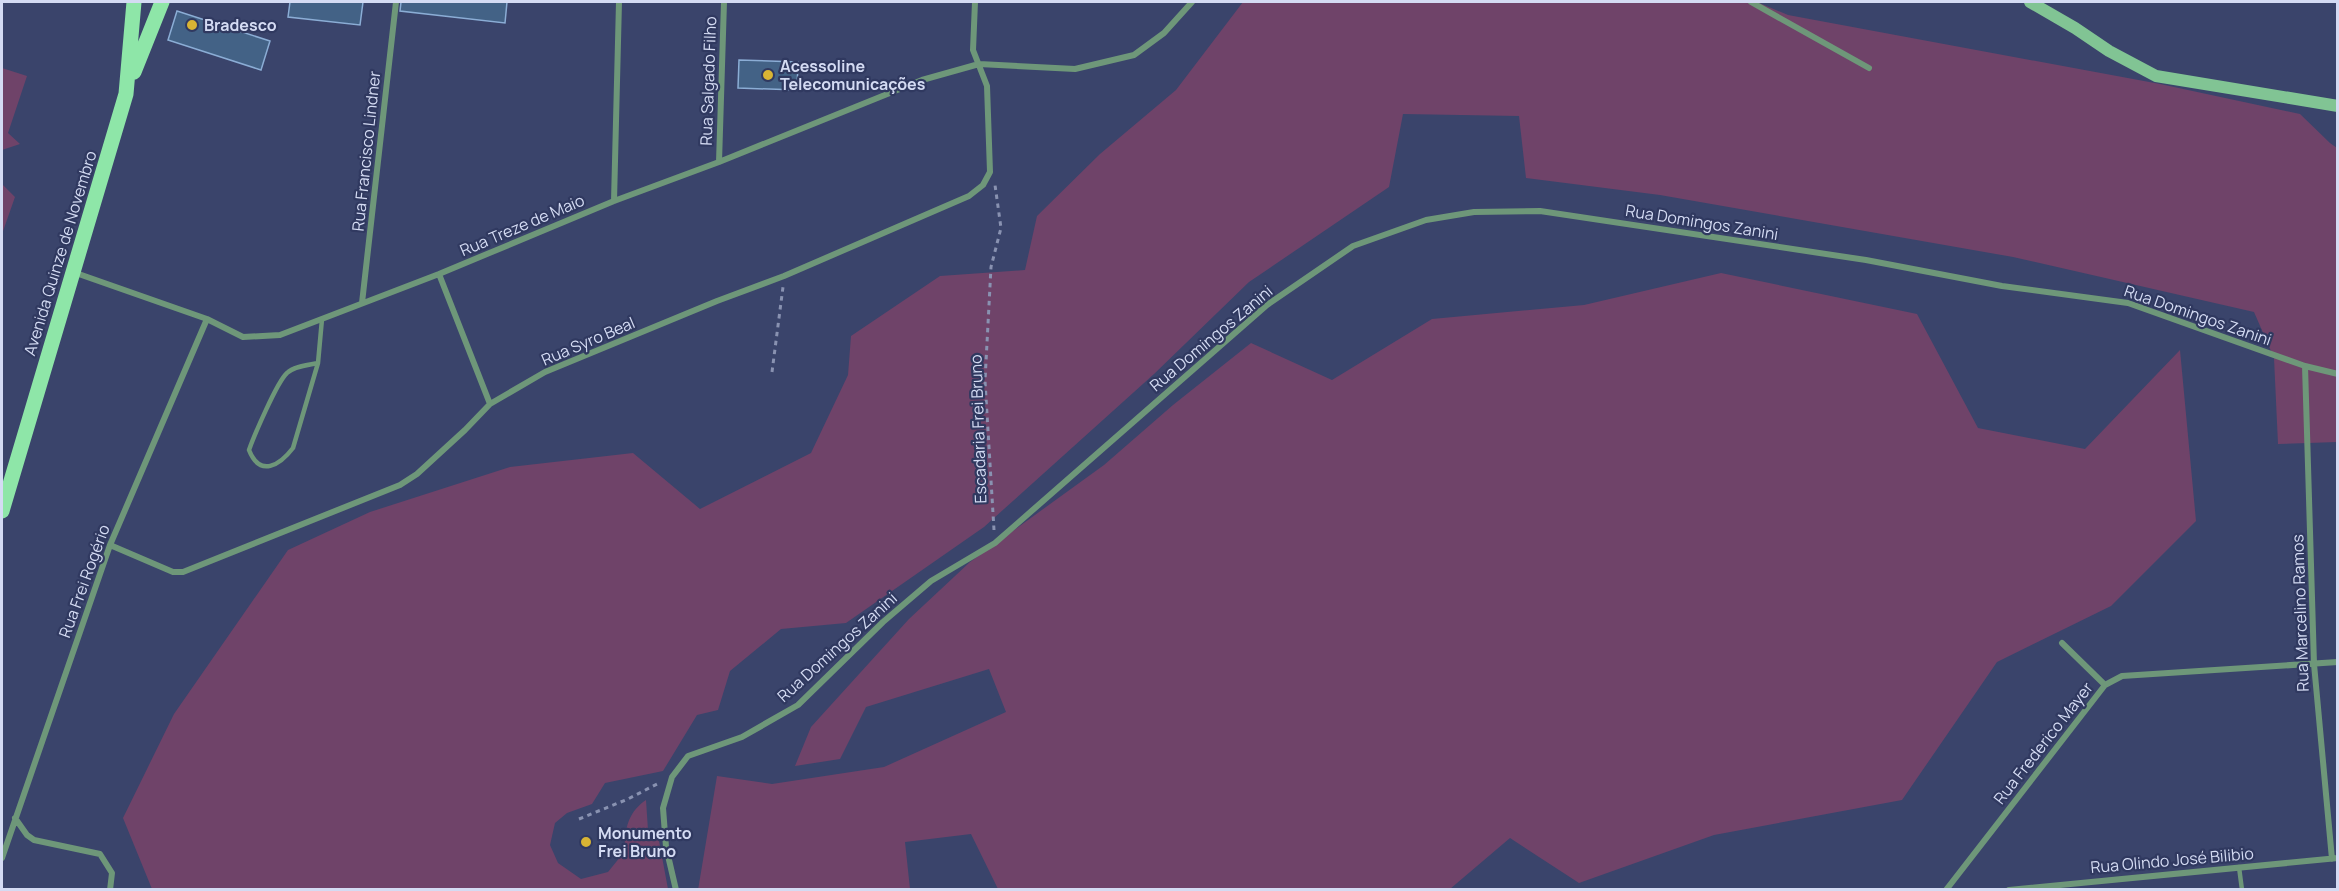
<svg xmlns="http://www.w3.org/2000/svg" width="2339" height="891" font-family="Manrope,sans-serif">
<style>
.green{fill:#6f4369}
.building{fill:#436286;stroke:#8badd5;stroke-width:1.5}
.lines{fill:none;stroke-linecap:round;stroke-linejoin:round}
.path{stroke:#8992b1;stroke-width:3;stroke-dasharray:4.5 4.5;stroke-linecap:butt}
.lane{stroke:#6e9779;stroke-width:4.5}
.street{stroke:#6e9779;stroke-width:6}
.secondary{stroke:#81c494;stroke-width:12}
.primary{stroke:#8ee6a8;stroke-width:15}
.poi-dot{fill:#d8b434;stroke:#303960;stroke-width:2}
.labels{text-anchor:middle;stroke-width:4.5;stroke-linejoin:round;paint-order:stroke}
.poi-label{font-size:16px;font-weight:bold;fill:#d4dbf3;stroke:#303960;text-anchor:start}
.street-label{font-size:16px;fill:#d4dbf3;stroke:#303960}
</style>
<rect width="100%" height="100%" fill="#3a446b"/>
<path class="green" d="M1243,2H1757L1788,15L2160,84L2300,114L2330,143L2337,148V442L2278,444L2274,358L2254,312L2013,257L1660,195L1526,178L1519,116L1403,114L1389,187L1249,282L1154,374L984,527L846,623L781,629L730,671L718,710L697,715L663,771L605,783L592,804L567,813L555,823L550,845L558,863L581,879L608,872L625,851C624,830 628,812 646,800L648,830H657L668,889H152L123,818L174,714L288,550L370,512L510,467L633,453L700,509L811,453L848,375L851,336L940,276L1025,270L1037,216L1100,154L1176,90Z
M2,68L27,76L8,133L20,144L2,150Z
M2,184L15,197L2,234Z
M1721,273L1917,314L1978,428L2085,449L2180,350L2196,521L2111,606L1997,662L1902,800L1714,835L1579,883L1510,838L1450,889H998L971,834L905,842L910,889L698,890L717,776L772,784L884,767L1006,712L989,669L866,707L840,759L795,766L811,727L909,619L970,562L1104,465L1173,405L1251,343L1332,380L1432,319L1584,305Z"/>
<path class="building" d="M290,2H363L360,25L288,17Z
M401,2H507L505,23L400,11Z
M177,11L270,41L261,70L168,40Z
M739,60L798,62L797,90L738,88Z"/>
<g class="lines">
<path class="path" d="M772,372L783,287
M994,530L985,381L991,267L1001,228L995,185
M579,819L628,799L659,783"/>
<path class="lane" d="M318,363C309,365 294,366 287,373C277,382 254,436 249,450C260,478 280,465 293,448L318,363L322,319
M2239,867L2242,890"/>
<path class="street" d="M1751,2L1869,68
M719,162L724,2
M614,201L619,2
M73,272L207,319L243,337L280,335L439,274L614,201L719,162L922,80L979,64L1075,69L1134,55L1164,33L1192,2
M439,274L490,404
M362,303L396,2
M2305,366L2314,664L2332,859
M110,545L173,572H183L400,485L417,474L465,430L490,404L545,372L717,301L784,276L969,196L983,185L990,172L987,86L973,50L975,2
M2062,643L2105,685
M15,818L27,835L34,840L100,854L112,873L110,890
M2,858L110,545L207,319
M676,890L666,847L663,808L672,777L688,756L742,737L798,705L883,622L931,581L995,543L1267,305L1353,246L1426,220L1474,212L1540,211L1866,260L2002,286L2128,303L2305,366L2338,374
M1946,890L2105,685L2122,676L2338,662
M2009,890L2338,858"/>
<path class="secondary" d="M2030,2L2075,28L2109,51L2156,76L2338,106"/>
<path class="primary" d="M134,72L162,2
M2,511L126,94L134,2"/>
</g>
<g class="poi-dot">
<circle cx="192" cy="25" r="6"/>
<circle cx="768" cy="75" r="6"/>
<circle cx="586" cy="842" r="6"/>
</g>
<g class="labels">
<g class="poi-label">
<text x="204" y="31">Bradesco</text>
<text x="780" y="72">Acessoline<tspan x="780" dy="18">Telecomunicações</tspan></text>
<text x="598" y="839">Monumento<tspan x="598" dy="18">Frei Bruno</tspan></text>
</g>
<g class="street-label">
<text transform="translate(708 81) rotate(-88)" y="6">Rua Salgado Filho</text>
<text transform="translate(366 151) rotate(-84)" y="6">Rua Francisco Lindner</text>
<text transform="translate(1702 222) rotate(9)" y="6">Rua Domingos Zanini</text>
<text transform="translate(522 225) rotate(-23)" y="6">Rua Treze de Maio</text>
<text transform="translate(60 253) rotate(-73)" y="6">Avenida Quinze de Novembro</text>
<text transform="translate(2198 315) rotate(19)" y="6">Rua Domingos Zanini</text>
<text transform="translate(1211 338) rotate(-40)" y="6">Rua Domingos Zanini</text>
<text transform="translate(588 341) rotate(-23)" y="6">Rua Syro Beal</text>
<text transform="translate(978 429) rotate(-92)" y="6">Escadaria Frei Bruno</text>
<text transform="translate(84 581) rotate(-70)" y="6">Rua Frei Rogério</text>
<text transform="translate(2300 613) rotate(-92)" y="6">Rua Marcelino Ramos</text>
<text transform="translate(837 647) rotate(-42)" y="6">Rua Domingos Zanini</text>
<text transform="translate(2043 743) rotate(-52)" y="6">Rua Frederico Mayer</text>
<text transform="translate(2172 860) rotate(-5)" y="6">Rua Olindo José Bilibio</text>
</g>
</g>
<rect width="2339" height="891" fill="none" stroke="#d4dbf3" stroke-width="6"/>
</svg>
